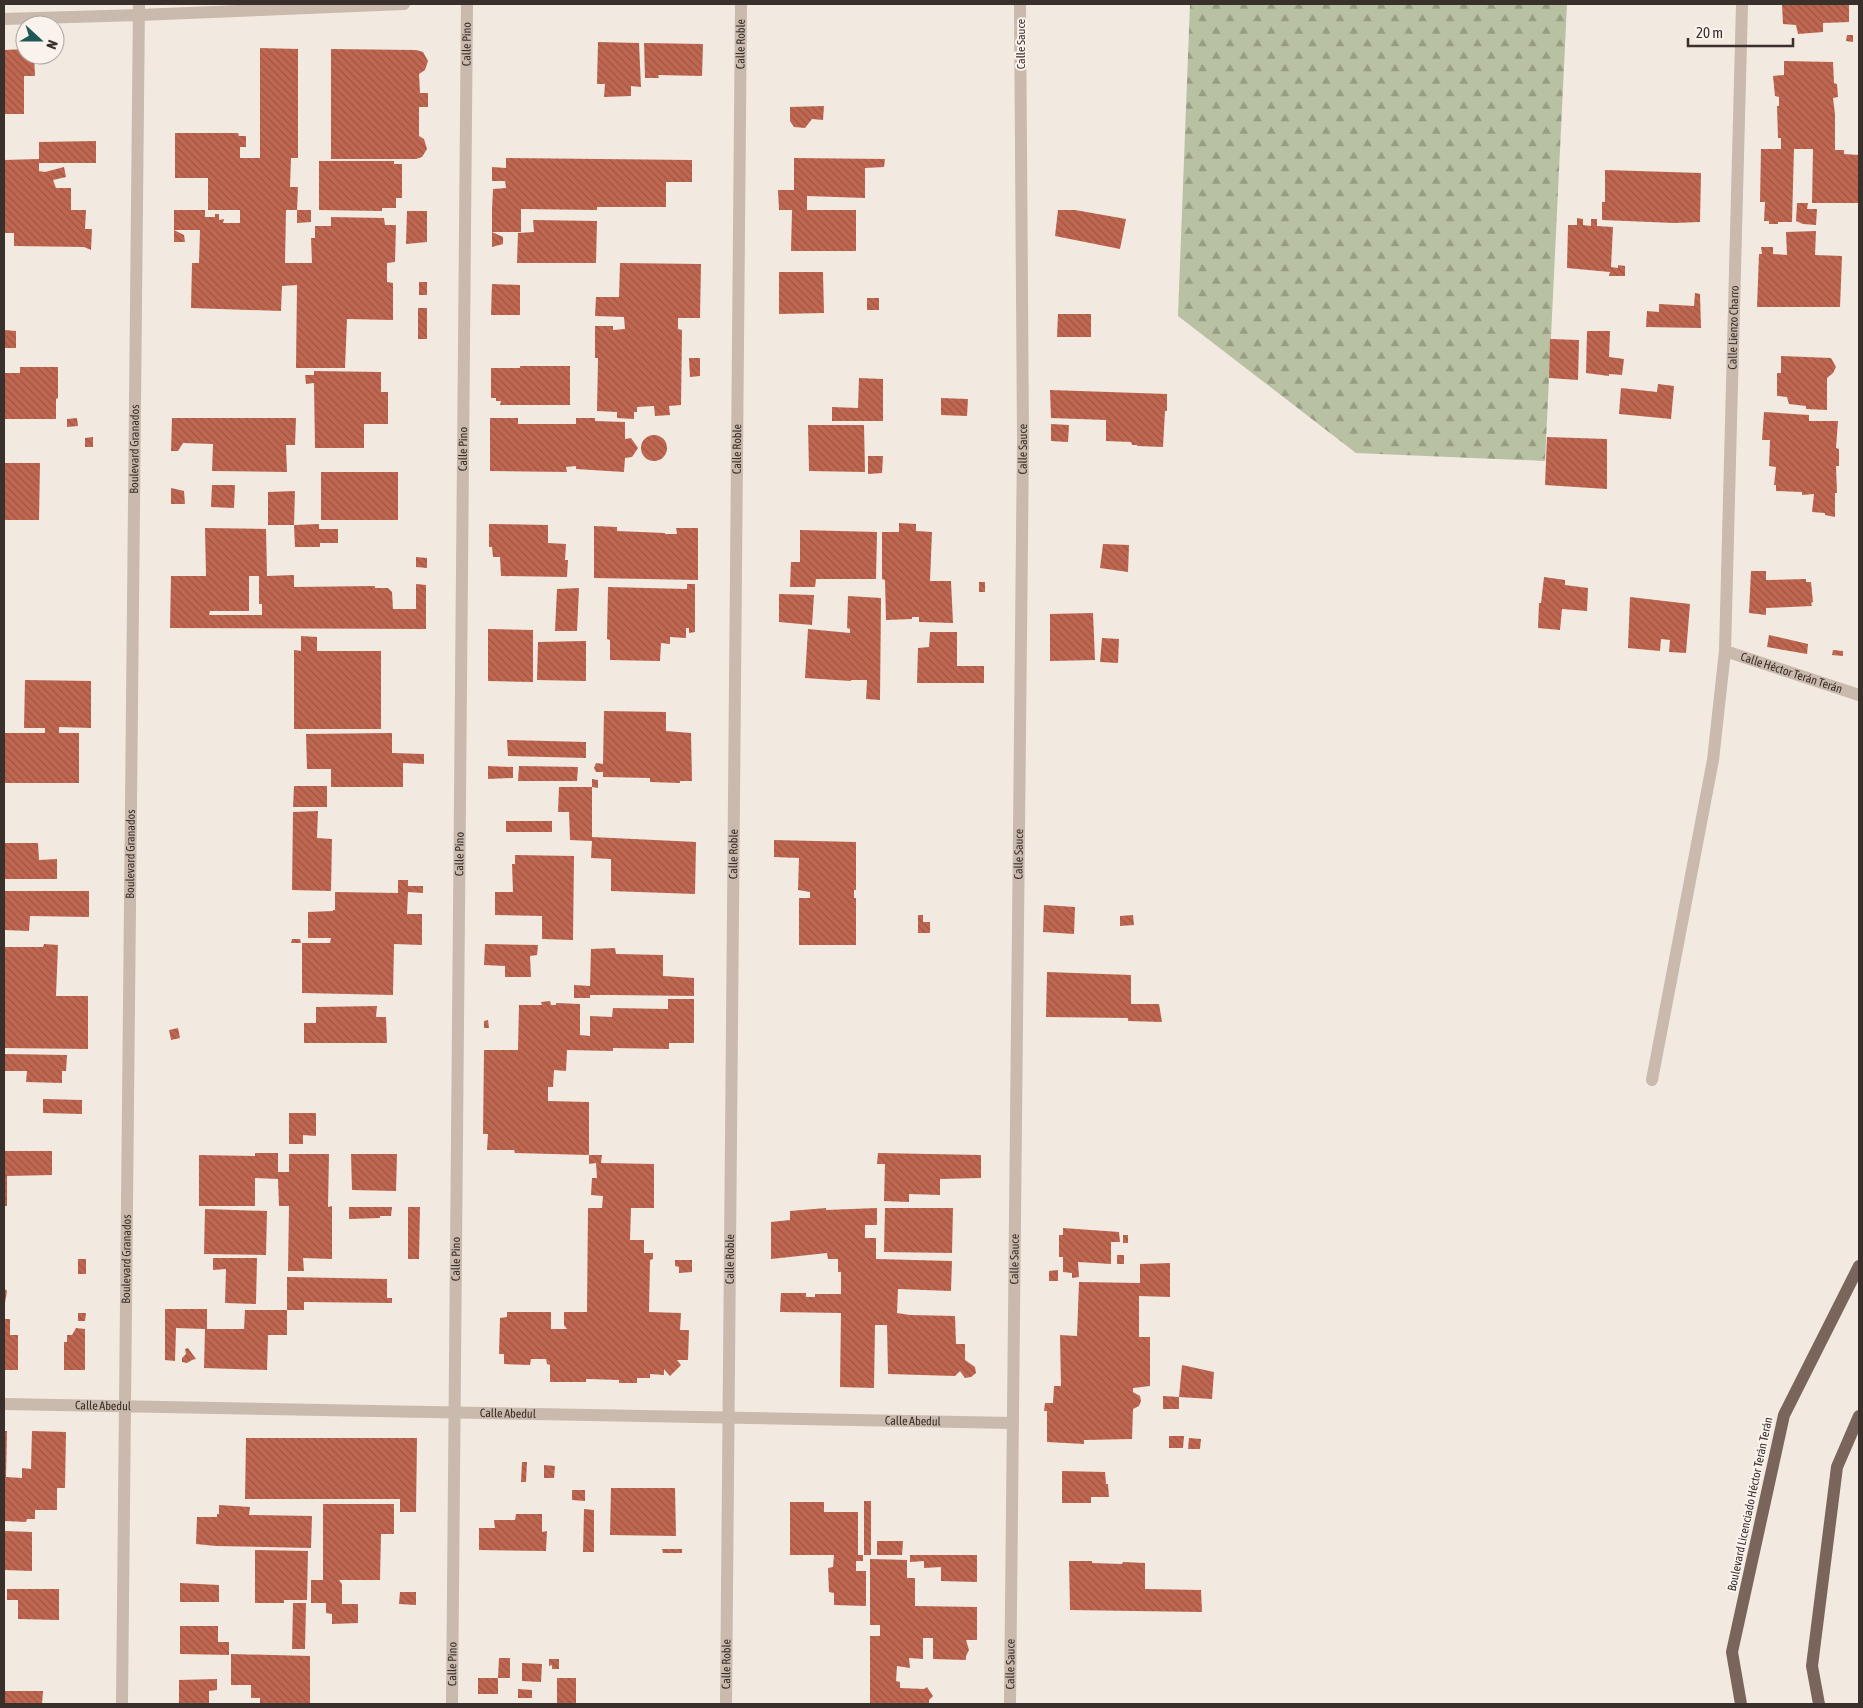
<svg xmlns="http://www.w3.org/2000/svg" width="1863" height="1708" font-family="'Asap Condensed',sans-serif">
<style>
.forest{fill:url(#forest-firs)}
.building{fill:url(#building-back-hatch);fill-rule:evenodd}
.lines{fill:none;stroke-linecap:round;stroke-linejoin:round}
.minor{stroke:#cab9ad;stroke-width:12}
.primary{stroke:#7a655d;stroke-width:12}
.labels{text-anchor:middle;stroke-width:4;stroke-linejoin:round;paint-order:stroke}
.street-label{font-size:12px;fill:#392f2b;stroke:#faf3ed}
</style>
<defs>
<pattern id="forest-firs" width="22" height="20" patternUnits="userSpaceOnUse" patternTransform="scale(1.25)"><rect width="22" height="20" fill="#b8c1a1"/><path d="M5 1l3.5 6h-7zM16 11l3.5 6h-7z" fill="#979d83"/></pattern>
<pattern id="building-back-hatch" width="6" height="6" patternUnits="userSpaceOnUse" patternTransform="scale(1.25)"><rect width="6" height="6" fill="#c06751"/><path d="M-1 5l2 2M0 0l6 6M5-1l2 2" fill="none" stroke="#9d5543"/></pattern>
</defs>
<rect width="100%" height="100%" fill="#f2e9e1"/>
<path class="forest" d="M1190,4H1567L1545,461L1356,453L1178,316Z"/>
<path class="building" d="M1782,4H1849V22L1823,23V32L1798,34L1796,25L1783,24Z
M1847,35H1853V42L1846,41Z
M598,42L639,43L641,87L631,86V96L604,97L605,84H597Z
M644,43L703,44L702,76L658,75L659,78H645Z
M260,48L298,49V158H291L290,187H298L297,210H286L285,263H312L311,238H315V226H331V217L384,218L385,225H396L395,262L387,263V282L393,283V320L347,319L345,368H296L297,285L282,286L281,311L191,308L192,263H199L200,230H174L184,235L185,242H174V210H205V217H215V214H219V220L224,219L223,223H240V210H208V178H175V133H238L239,136H246V147H240V158H260Z
M25,49V55H34L35,76H24V114H4V50Z
M331,49L416,50L423,52L428,61L425,70L419,74L420,93H428V107H419V136L424,139L427,149L422,157L416,159H331Z
M1784,61L1833,62L1834,83L1837,84L1838,97L1833,98L1835,114V150H1844V154L1859,155V203H1812L1813,149H1794L1792,222H1778V224H1769V221H1764L1765,202H1760L1761,149H1781V138H1778L1777,106H1779V97L1775,96L1773,76L1784,75Z
M824,106L823,120L812,119L805,128L794,127L790,121V107Z
M96,141V163H39V171L45,172L64,167L66,177L53,180L56,188H71V210H86L85,229H92L91,250L84,247L14,246V233H4V160L39,159V142Z
M506,158L692,160V182H666V207H597V210L521,209V232H492L503,237V244L492,247V209L493,189L506,188L505,181H492V167L506,168Z
M794,158L885,159L884,167L865,168V198L807,196V210H856V251H791L792,210H779L778,190H794Z
M319,161H394V164H402V198H396V208H382V211L319,210Z
M1605,170L1701,173L1700,222L1674,223L1602,220V202H1605Z
M1797,203H1808L1807,209H1817L1816,225L1803,224L1796,221Z
M297,210H311V222L297,223Z
M1058,210H1075L1126,219L1120,249L1055,236Z
M407,211H427V242L406,244Z
M1577,218L1583,219V225L1591,226V219H1597V226L1613,227L1611,267L1618,268V265L1625,266V276H1609L1610,272L1567,268L1568,225H1577Z
M533,220L597,221L596,263H517L518,233L534,232Z
M1816,231L1815,255L1842,256L1840,307H1757L1759,254H1762L1761,247H1773V254L1787,255L1786,232Z
M620,263L701,264L700,318H678V329L682,330L681,405L669,406L670,415L655,416L654,406L637,407V412H634V419L617,418V412L597,411L598,358H595V326H613V330L625,329L624,317L595,316L596,297H619Z
M779,272H823L824,313L779,314Z
M419,282H427V295H419Z
M492,284L520,285V315H491Z
M1695,293L1700,294L1701,328L1646,327L1647,311L1659,312V304L1694,306Z
M867,298H879V310H867Z
M418,308H427V339H418Z
M1058,314H1091V337H1057Z
M4,330L16,331V348H4Z
M1587,331H1610L1609,357L1624,359L1622,375L1609,374V376L1586,373Z
M1550,339L1579,340L1578,380L1549,378Z
M1781,356L1831,358L1836,367L1833,373L1827,378V410L1806,409V406L1789,404L1787,397L1777,396V373H1781Z
M689,358H700V376L690,377Z
M520,366H570V405H500L501,401H496V398H491V368H520Z
M20,367H58V398L56,399V419H4V373H20Z
M314,371L381,372V392H388V424H364V448H315L314,383L306,384L305,375H314Z
M859,378L883,379V421H832V407L858,408Z
M1658,384L1674,386L1671,419L1619,414L1621,388L1657,392Z
M1050,390L1167,394V411H1165L1163,447L1137,446V445H1132L1131,442L1106,441V420L1051,418Z
M941,398L968,399L967,416L941,415Z
M1764,412L1809,415V421H1838L1836,448L1839,449V466H1836L1837,493H1835V517L1825,515V513L1812,512L1814,494L1802,495V492L1776,491V485H1774L1776,467L1769,466L1770,440H1762Z
M77,418L78,426L67,427V419Z
M172,418H296L295,445H286L287,472L212,471L213,444L183,443L178,451H171Z
M490,418H518V424H576V418H595V421L625,422V439L631,438L638,448L632,457L625,458L624,472L576,469V466L566,467L567,472L490,471Z
M1051,424L1069,425L1068,442L1051,441Z
M808,425H864L865,472L809,471Z
M641 448a13 13 0 1 1 26 0a13 13 0 1 1-26 0Z
M93,437V447H85V438Z
M1547,437L1607,439V489L1545,485Z
M868,456H883L882,473L868,474Z
M4,463H40L39,520H4Z
M321,472H398V520H321Z
M212,485H235L234,508L211,507Z
M171,488L184,491L185,504H171Z
M295,491L294,525H268V492Z
M899,523L916,524V531L932,532L930,581H951L953,623L919,622V617H912V619L886,620L885,580L882,579V532H899Z
M319,524V529H338V543H320V547H295L294,525Z
M489,524L548,525V543L566,544L565,560H568L567,577L501,576L500,557H493L492,547H489Z
M594,526L617,527V531L665,533V534H677L676,528H698V580L594,578Z
M205,528L266,529L267,576L294,575V587L375,586V588H388L392,592L393,609H416V584L426,585V629L170,628L171,576H206ZM249,576H259V604H262V615H209L210,611H249Z
M800,530L877,532L876,579H816L815,587H790L791,562H800Z
M1103,544L1129,545L1128,572L1100,568Z
M416,557L427,558V568L416,567Z
M1751,571H1766V580L1806,579V582H1811L1813,602L1811,603L1812,606L1766,608V615L1749,613Z
M1544,577L1565,580V585L1588,588L1587,611L1562,609L1560,630L1538,628L1539,603H1541Z
M979,582H985V592H979Z
M687,584H695V632L689,633V628H686V638L670,637V644L661,643L660,661L610,660V640L607,639L608,587L687,589Z
M579,588L577,631H555L557,589Z
M779,594L814,595L812,625L779,622Z
M848,596L881,598L880,700L866,699L867,680H851V681L805,678L808,629L850,633V629L847,628Z
M1630,597L1690,604L1686,653L1669,652L1670,640L1661,639L1660,651L1628,648Z
M1093,613L1095,660L1050,661V614Z
M488,629L533,630V682L488,681Z
M930,632H957V666H984V683H917L918,648L929,647Z
M1769,635L1808,644L1807,654L1767,647Z
M301,636L317,637V651H381V729H294V650L301,651Z
M1102,638L1119,639L1118,663L1100,662Z
M586,641V681L537,680L538,642Z
M1833,650L1843,651V656L1832,655Z
M25,680L91,681V728L59,727V733H79V783H4V733H45V728H24Z
M604,711L666,712V731L691,733L692,781H680V783L650,782V778L603,777V772H596L594,768L596,763L603,764Z
M392,733V753L424,754V764L403,763V787H331V769H307L306,734Z
M507,740L586,742V758L508,756Z
M488,766L513,767V778L488,779Z
M519,766L578,767L577,781H518Z
M592,779L598,780V788L592,787Z
M294,786H327V807H293Z
M559,787H592V837L696,842L695,894L611,891V859L591,858L592,841L570,840L569,812H558Z
M318,811L317,838L332,839L331,891L292,890L293,812Z
M506,821H552V832H506Z
M774,840L856,842V890H854V898H856V945H799V898H810V892L798,890L799,858L774,857Z
M4,843H38L39,860L57,859V879H4Z
M515,855L574,856L573,940L542,939V916L495,915V892H513L512,864H515Z
M398,880H408V886H423V893L408,892L407,914H422V945L394,944L393,995L302,993V943H330L331,938H308V912L333,911V910H335V892L398,893Z
M4,891H89V917L30,916L29,931L4,930Z
M1044,905L1075,907L1074,934L1043,932Z
M918,915H923V922H930V933H918Z
M1133,915L1134,925L1120,926V916Z
M292,939H300L301,943H291Z
M44,944L58,945L56,996H88V1049L4,1048V947H43Z
M485,944L538,945L537,955L530,956L531,977H505V966L484,965Z
M615,948L616,954L663,955V976L694,978V996L612,995H590V998H574V985L590,986L591,949Z
M1047,972L1131,975V1004H1159L1162,1022L1128,1021V1018L1046,1017Z
M668,999H694V1043H669V1049L613,1048V1051L567,1050L566,1071L554,1070L553,1087H548V1101L589,1102V1155L515,1153L514,1150H487L488,1134H483L484,1050H518L519,1005H542L541,1002L550,1001L551,1005H556V1003L580,1004V1035L590,1036V1016L612,1017L613,1008L668,1009Z
M377,1006L376,1017H386L387,1043H304V1023H316V1007Z
M488,1020L489,1028H484V1021Z
M178,1028L180,1038L171,1040L169,1030Z
M4,1054L67,1055L66,1071H62V1083L26,1082L27,1071H4Z
M43,1099L82,1100V1114L43,1113Z
M289,1113H316V1136L303,1135V1144H289Z
M4,1151H52V1175L7,1176V1206H4Z
M255,1153H278V1172H289V1154H329L328,1207L332,1206V1259L303,1258L304,1271H288L289,1206H279L278,1179L255,1178V1206H199V1155L255,1156Z
M878,1153L981,1155V1178L940,1179V1195L909,1194V1202L884,1201L885,1164H877Z
M351,1154H397L396,1191L352,1190Z
M589,1155H602L601,1163L654,1164V1208H631L630,1240H644V1253H653V1259L650,1260L649,1312L681,1313L680,1330H689L688,1360H677L681,1365L670,1376L664,1369V1375L650,1374V1378H637V1383H619V1380L589,1379H586V1382H550V1365L547,1364L546,1359H531L530,1365L504,1364V1354H499L500,1318L507,1317V1312H551V1329H567L564,1325V1312H587L588,1208H602L603,1196L591,1195L592,1178H597L596,1163L589,1164Z
M349,1207H392L391,1216H380V1218L349,1219Z
M408,1207H420L419,1259H408Z
M826,1208V1210L877,1208V1225H865V1238H876V1259L952,1261L951,1291L898,1289L897,1313L910,1315L955,1316L956,1344H965V1360L975,1367L976,1373L971,1377L965,1378L960,1371L955,1376L888,1374L887,1325H875L874,1388L840,1387L841,1313L780,1312L781,1293H806V1297H815V1294H841V1272H838V1259H828L827,1253L771,1259V1222L790,1220V1211Z
M885,1208H953L952,1253L884,1252Z
M205,1209L267,1211L266,1255L204,1254Z
M1063,1228L1119,1232L1120,1242H1111V1264L1078,1262L1079,1277L1072,1278V1273L1063,1272V1257H1059V1235H1063Z
M1123,1235H1128V1243H1123Z
M1117,1255H1124V1264H1117Z
M213,1258H257L256,1304L225,1303L226,1269L213,1270Z
M78,1259H86V1274H78Z
M675,1260H692V1272L679,1273V1267L675,1266Z
M1170,1263V1297L1139,1296V1337H1150V1386L1133,1388V1392L1140,1396L1141,1401L1139,1406L1133,1409L1132,1439L1084,1440V1444L1047,1442V1411H1044L1045,1403H1053L1054,1386H1061L1060,1335L1077,1336L1079,1282L1140,1283V1264Z
M1058,1270V1281H1049V1271Z
M287,1277L387,1279V1298H392V1303L304,1302V1310H287Z
M4,1288L7,1291L5,1303H4Z
M165,1309H207V1329H244L245,1310H287V1335H268L267,1370L204,1368L205,1329L176,1328L175,1361L165,1360Z
M78,1313H86L85,1321H78Z
M4,1319H10V1335H18V1370H4Z
M76,1328L85,1329V1370H64V1342H67V1335H72Z
M188,1348L196,1359L192,1360L187,1363L182,1362V1358L186,1354L185,1349Z
M1182,1365L1214,1372L1212,1399L1179,1397V1409H1163V1396L1179,1397Z
M4,1431H7L6,1477L22,1478V1468L31,1469L32,1431L66,1432L65,1488H57V1510H35V1519H27L26,1522L4,1521Z
M1169,1436H1184L1183,1448H1169Z
M246,1438H417L416,1512H400V1499H245Z
M1189,1438L1201,1439L1200,1449H1188Z
M522,1462H527L526,1482H521Z
M544,1465L555,1466L554,1478H544Z
M1062,1471L1105,1472L1106,1484H1108L1109,1497H1091V1503H1062Z
M611,1488H675L676,1536L610,1535Z
M572,1490H585V1501L572,1500Z
M864,1501H871V1555H864Z
M790,1502H824V1512H858V1555H863V1561H856V1571H866V1606L834,1605V1593L829,1592L828,1568L833,1567L834,1555H790Z
M323,1504H394V1534H381L380,1580H339L342,1584V1604H358V1623L332,1624V1614L326,1613V1603H311V1580H323Z
M219,1505L250,1507L249,1515L312,1516L311,1548L216,1546L196,1544L197,1517H217V1514H219Z
M584,1509L594,1510V1552H583Z
M516,1514H542V1532L547,1531L546,1551L479,1550V1528H495L494,1520H515Z
M4,1531L32,1532V1571L4,1570Z
M877,1541H903L902,1555H877Z
M662,1549H682V1553H663Z
M255,1550L308,1551L307,1600H284V1603H255Z
M910,1555H977V1582L941,1581V1567L924,1568V1561L910,1562Z
M870,1559L907,1560V1578H915V1606L977,1607V1640H966L969,1650L966,1656V1660L933,1659V1638H923V1659L909,1658L910,1668L897,1666L896,1681L900,1682V1688L924,1689L927,1687L933,1696L929,1700V1704H870V1636H880V1625H870Z
M1069,1561H1092V1563L1122,1564L1123,1562L1145,1563V1589L1201,1590L1202,1612L1070,1610Z
M180,1583L219,1585V1602H180Z
M7,1589H59V1620L18,1619V1600H7Z
M400,1592H416V1605L399,1604Z
M293,1603H306L305,1649H292Z
M180,1626H218V1642H229V1655L180,1654Z
M231,1654L310,1656V1703H260V1698H251V1685H231Z
M499,1658H510V1678H498V1694H478V1678H498Z
M549,1659H559V1669H552V1665L549,1666Z
M522,1663L542,1664L541,1682L522,1681Z
M557,1678H576V1704H557Z
M217,1679V1690L209,1691V1704H179V1680Z
M518,1689L532,1690V1698H518Z
M4,1691H43L42,1704H4Z"/>
<g class="lines">
<g class="minor">
<path d="M4,19L139,15L404,4"/>
<path id="s1" d="M1725,651L1859,695"/>
<path id="s2" d="M1652,1080L1713,760L1725,651L1742,4"/>
<path id="s3" d="M4,1404L1013,1423"/>
<path id="s4" d="M122,1704L139,4"/>
<path id="s5" d="M452,1704L467,4"/>
<path id="s6" d="M726,1704L741,4"/>
<path id="s7" d="M1010,1704L1023,440L1020,4"/>
</g>
<path class="primary" d="M1741,1704L1732,1652L1784,1415L1859,1266
M1819,1704L1812,1666L1837,1467L1859,1416"/>
</g>
<g class="labels">
<g class="street-label">
<text dy="4" stroke="none"><textPath href="#s5" startOffset="1660">Calle Pino</textPath></text>
<text dy="4" stroke="none"><textPath href="#s6" startOffset="1660">Calle Roble</textPath></text>
<text transform="translate(1021 44) rotate(-90)" y="4">Calle Sauce</text>
<text dy="4" stroke="none"><textPath href="#s2" startOffset="759">Calle Lienzo Charro</textPath></text>
<text dy="4" stroke="none"><textPath href="#s4" startOffset="1255">Boulevard Granados</textPath></text>
<text dy="4" stroke="none"><textPath href="#s5" startOffset="1255">Calle Pino</textPath></text>
<text dy="4" stroke="none"><textPath href="#s6" startOffset="1255">Calle Roble</textPath></text>
<text dy="4" stroke="none"><textPath href="#s7" startOffset="1255">Calle Sauce</textPath></text>
<text dy="4" stroke="none"><textPath href="#s1" startOffset="70">Calle Héctor Terán Terán</textPath></text>
<text dy="4" stroke="none"><textPath href="#s4" startOffset="850">Boulevard Granados</textPath></text>
<text dy="4" stroke="none"><textPath href="#s5" startOffset="850">Calle Pino</textPath></text>
<text dy="4" stroke="none"><textPath href="#s6" startOffset="850">Calle Roble</textPath></text>
<text dy="4" stroke="none"><textPath href="#s7" startOffset="850">Calle Sauce</textPath></text>
<text dy="4" stroke="none"><textPath href="#s4" startOffset="445">Boulevard Granados</textPath></text>
<text dy="4" stroke="none"><textPath href="#s5" startOffset="445">Calle Pino</textPath></text>
<text dy="4" stroke="none"><textPath href="#s6" startOffset="445">Calle Roble</textPath></text>
<text dy="4" stroke="none"><textPath href="#s7" startOffset="445">Calle Sauce</textPath></text>
<text dy="4" stroke="none"><textPath href="#s3" startOffset="99">Calle Abedul</textPath></text>
<text dy="4" stroke="none"><textPath href="#s3" startOffset="504">Calle Abedul</textPath></text>
<text dy="4" stroke="none"><textPath href="#s3" startOffset="909">Calle Abedul</textPath></text>
<text transform="translate(1750 1504) rotate(-78)" y="4">Boulevard Licenciado Héctor Terán Terán</text>
<text dy="4" stroke="none"><textPath href="#s5" startOffset="40">Calle Pino</textPath></text>
<text dy="4" stroke="none"><textPath href="#s6" startOffset="40">Calle Roble</textPath></text>
<text dy="4" stroke="none"><textPath href="#s7" startOffset="40">Calle Sauce</textPath></text>
</g>
</g>
<rect width="1863" height="1708" fill="none" stroke="#392f2b" stroke-width="10"/>
<g transform="translate(40 40) rotate(111)"><circle r="24" fill="#faf3ed" stroke="#ada59f"/>
<path d="M0-4L9 19L0 12L-9 19Z" fill="#225758"/>
<text y="-8" font-size="14" font-weight="bold" text-anchor="middle" fill="#392f2b">N</text>
</g>
<path d="M1688 38v8h105v-8" fill="none" stroke="#392f2b" stroke-width="2.5"/>
<text x="1696" y="38" font-size="15" fill="#392f2b" stroke="#faf3ed" stroke-width="4" paint-order="stroke">20 m</text>
</svg>
